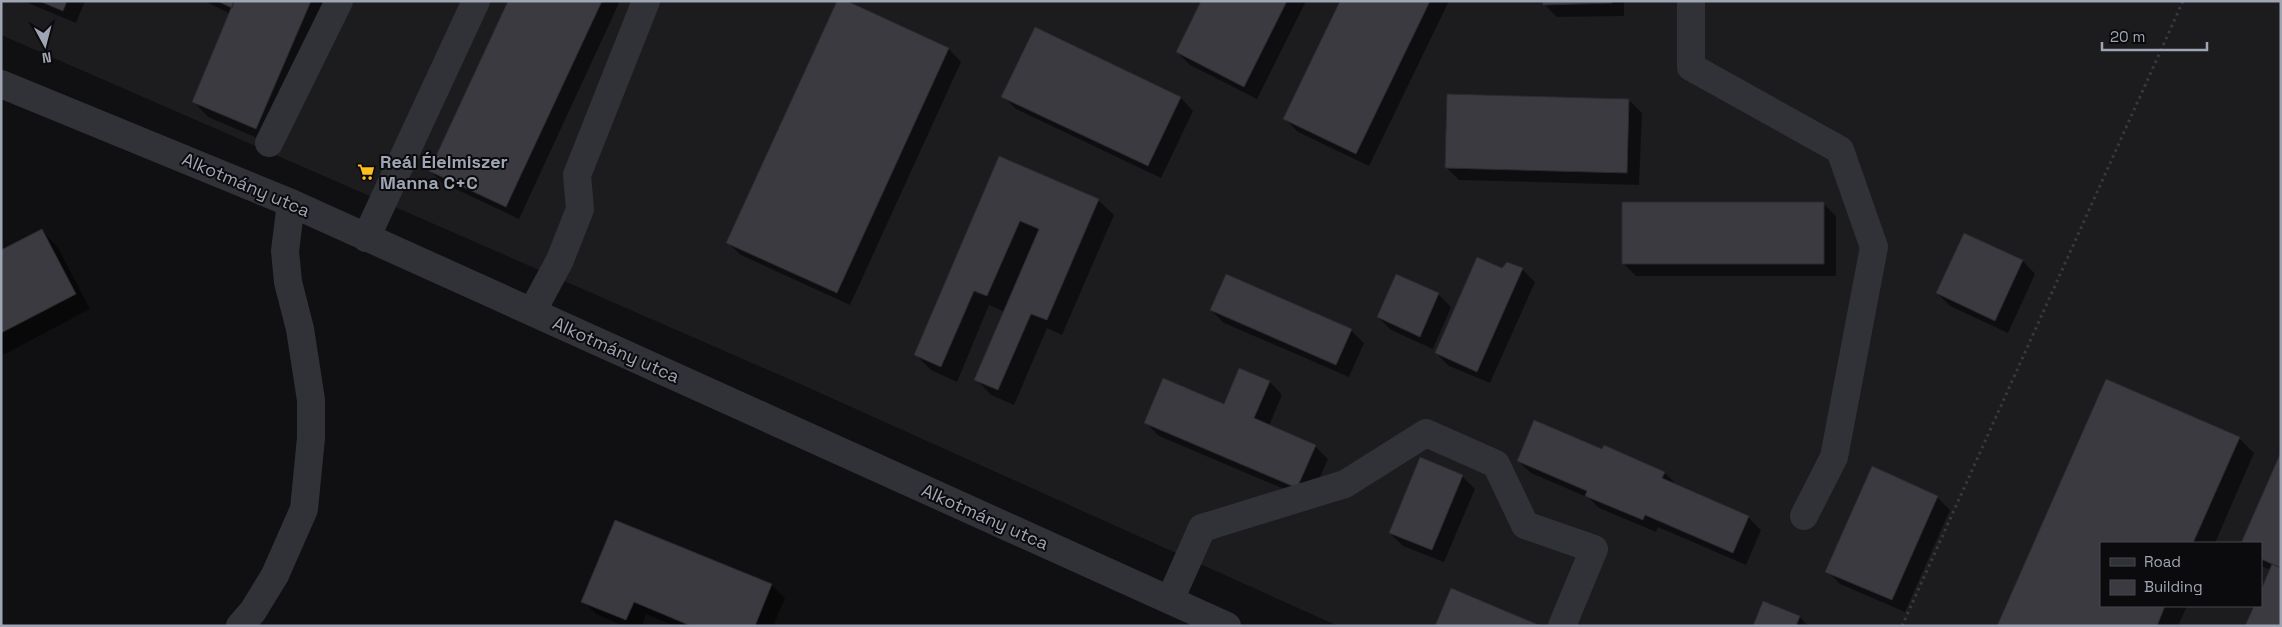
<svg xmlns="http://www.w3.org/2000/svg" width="2282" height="627" font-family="'Space Grotesk',sans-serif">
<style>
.built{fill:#1c1c1f;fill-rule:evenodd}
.shadow{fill:#0007}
.building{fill:#3a3a40;stroke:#2a2a2e}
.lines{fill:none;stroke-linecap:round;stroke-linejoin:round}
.path{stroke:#37393e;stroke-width:3;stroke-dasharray:2.5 4;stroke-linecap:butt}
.minor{stroke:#313237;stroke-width:28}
.labels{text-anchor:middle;stroke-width:4;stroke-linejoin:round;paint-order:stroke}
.poi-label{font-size:18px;font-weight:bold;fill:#a0a5b4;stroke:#0b0b0d;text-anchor:start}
.street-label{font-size:18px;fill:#a0a5b4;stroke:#0b0b0d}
</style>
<rect width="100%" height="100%" fill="#101012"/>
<path class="built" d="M1,1H2281V626H1338L798,383L1,35ZM2101,543H2261V606H2101Z"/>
<path class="shadow" d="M23,1H85L76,23Z
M204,1H333L271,144L208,117L193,101L231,14Z
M509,1H620L519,219L443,183L430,171Z
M844,1L949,49L961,62L850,305L741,255L728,243Z
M1203,1H1306L1257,99L1190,65L1177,52Z
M1342,1H1449L1369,166L1298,132L1285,119Z
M1544,1H1624V16L1557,17L1544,4Z
M1035,29L1181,98L1193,111L1161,178L1016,109L1003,96Z
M1629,100L1642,113L1639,185L1459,180L1446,167Z
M1000,158L1098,200L1114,215L1062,335L1047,328L1014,405L991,395L976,379L1005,312L989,305L957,382L931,370L916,355Z
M1824,204L1836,216V276H1636L1624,264Z
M42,231L57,246L90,309L1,356V252Z
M1965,234L2023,261L2035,274L2008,333L1950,306L1937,293Z
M1503,269H1522L1535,282L1490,383L1449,366L1436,353Z
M1438,294L1451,307L1433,349L1391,330L1378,317Z
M1211,310L1351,330L1364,343L1349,377L1224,323Z
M1240,369L1270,382L1282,395L1269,426L1315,446L1328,459L1310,500L1159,436L1146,423L1225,405Z
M2107,380L2239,438L2254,453L2215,543H2101V606H2187L2178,626H1999Z
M1603,451L1665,473L1677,485L1748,517L1761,530L1746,565L1658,527L1656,532L1599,508L1589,498L1531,473L1518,461Z
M2281,456V626H2246L2255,606H2261V593L2271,570L2261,566V543H2242Z
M1462,476L1475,489L1444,562L1403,546L1390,533Z
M1937,497L1950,510L1905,612L1840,584L1827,571Z
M615,521L772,585L785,598L773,626H675L646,614L642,626H623L596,614L583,601Z
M1764,603L1800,617L1808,626H1754Z"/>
<path class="building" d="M39,1H67L63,11Z
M217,1H234L232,8Z
M234,1H311L256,129L192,102Z
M508,1H602L506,207L429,171Z
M837,1H847L949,48L837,293L726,243Z
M1201,1H1287L1244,87L1176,52Z
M1340,1H1430L1356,154L1283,119Z
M1542,1H1612V3L1543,5Z
M1035,27L1181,97L1148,166L1001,97Z
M1447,94L1629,99L1627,173L1445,168Z
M999,156L1099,199L1047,320L1031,314L998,390L974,380L1039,229L1020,221L987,296L974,291L941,367L914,355Z
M1622,202H1824V264H1622Z
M42,229L76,294L1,333V250Z
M1964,233L2023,260L1995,321L1936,293Z
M1477,257L1502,268L1507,262L1523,268L1477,372L1435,353Z
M1226,274L1352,329L1336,365L1210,310Z
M1396,274L1439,293L1420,337L1377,317Z
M1239,368L1270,381L1254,418L1316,445L1297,488L1144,423L1163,378L1224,404Z
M2106,379L2240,437L2193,543H2101V606H2165L2157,626H1997Z
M1534,420L1602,449L1604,445L1665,472L1662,478L1749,516L1733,553L1645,515L1643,520L1585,496L1587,491L1517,461Z
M2281,452V568L2261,559V543H2241Z
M1420,457L1463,475L1432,550L1389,533Z
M1872,466L1938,496L1892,600L1825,572Z
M615,520L772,584L755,626H691L634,602L626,620L581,602Z
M2272,564L2281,568V626H2245L2254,606H2261V590Z
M1451,588L1541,626H1435Z
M1763,601L1800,616L1796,626H1753Z"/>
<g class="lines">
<path class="path" d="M1902,626L2183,1"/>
<path class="minor" d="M1691,1V67L1840,150L1874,247L1834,457L1804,516
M1,84L291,203L1227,626
M269,143L339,1
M366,238L476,1
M532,312L560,260L580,209L577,175L646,1
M1170,600L1202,528L1345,484L1426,433L1496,464L1525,525L1594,549L1562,626
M240,626L253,611L275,575L304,509L311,438V400L300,329L288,282L285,251L291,203"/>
</g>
<defs>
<g id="supermarket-bare" transform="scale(1.35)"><path d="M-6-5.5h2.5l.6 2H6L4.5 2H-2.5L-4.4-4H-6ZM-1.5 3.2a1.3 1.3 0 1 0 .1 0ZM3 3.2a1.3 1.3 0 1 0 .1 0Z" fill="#ffbf1b" stroke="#0b0b0d" stroke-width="2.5" paint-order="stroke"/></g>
</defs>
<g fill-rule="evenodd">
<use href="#supermarket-bare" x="366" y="172"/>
</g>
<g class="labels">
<g class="poi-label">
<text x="380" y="168">Reál Élelmiszer<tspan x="380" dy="21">Manna C+C</tspan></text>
</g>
<g class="street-label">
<text transform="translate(246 185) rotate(23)" y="6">Alkotmány utca</text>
<text transform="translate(616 350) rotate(24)" y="6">Alkotmány utca</text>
<text transform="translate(985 517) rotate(24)" y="6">Alkotmány utca</text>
</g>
</g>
<rect width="2282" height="627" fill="none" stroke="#a0a5b4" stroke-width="5"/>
<rect x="2100" y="542" width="162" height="65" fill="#0b0b0d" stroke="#474950"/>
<rect x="2110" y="558" width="25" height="8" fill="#313237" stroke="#474950"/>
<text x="2144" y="567" font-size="15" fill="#a0a5b4">Road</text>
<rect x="2110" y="580" width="25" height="15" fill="#3a3a40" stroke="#474950"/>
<text x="2144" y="592" font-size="15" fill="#a0a5b4">Building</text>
<g transform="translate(45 45) rotate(173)" stroke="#0b0b0d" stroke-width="4" paint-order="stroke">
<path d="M0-4L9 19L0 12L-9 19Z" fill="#a0a5b4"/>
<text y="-8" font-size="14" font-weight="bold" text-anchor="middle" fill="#a0a5b4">N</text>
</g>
<path d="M2102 42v8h105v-8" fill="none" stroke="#a0a5b4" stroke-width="2.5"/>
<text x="2110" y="42" font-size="15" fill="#a0a5b4" stroke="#0b0b0d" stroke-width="4" paint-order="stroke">20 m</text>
</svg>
